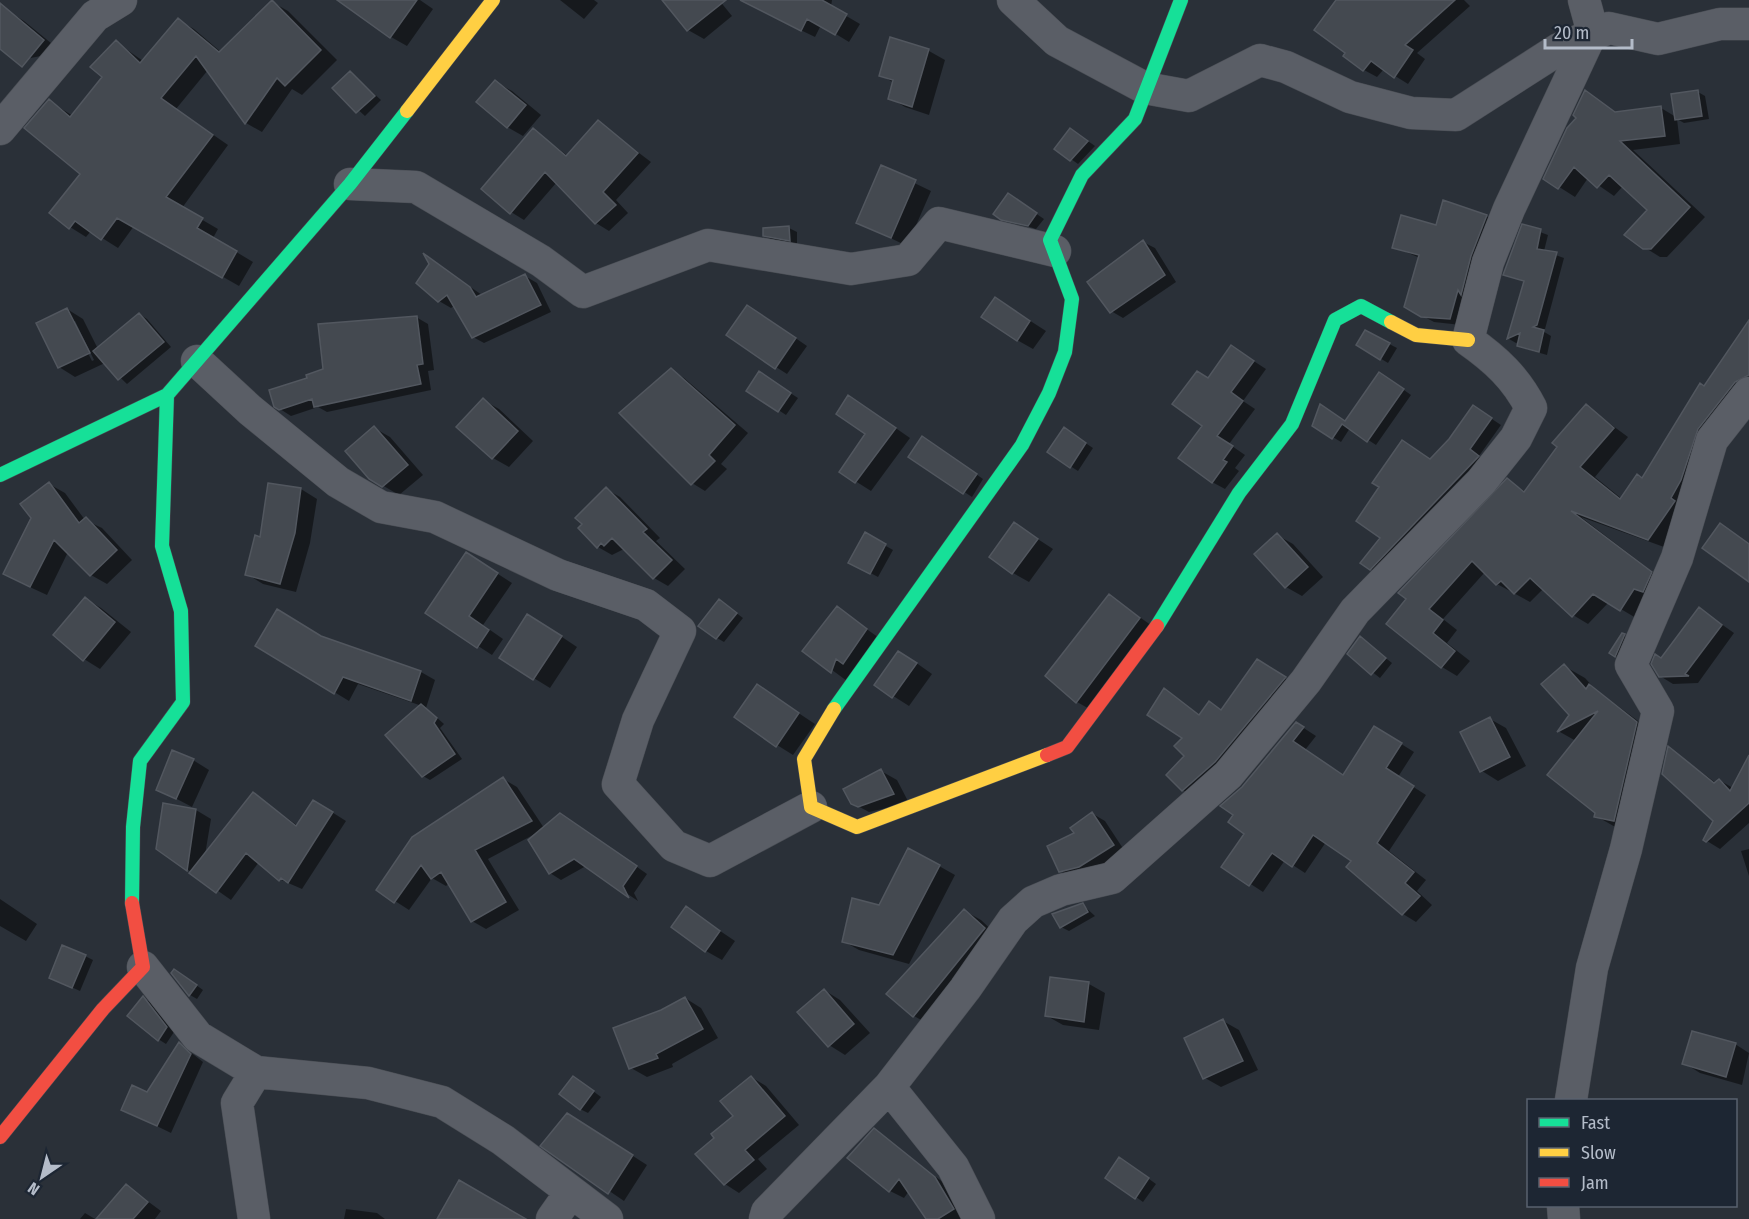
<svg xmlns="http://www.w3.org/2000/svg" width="1749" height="1219" font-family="'Fira Sans Condensed',sans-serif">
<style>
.shadow{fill:#0007;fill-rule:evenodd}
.building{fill:#444950;stroke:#52575f;stroke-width:1.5}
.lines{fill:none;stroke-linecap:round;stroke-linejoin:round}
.street-casing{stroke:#484c53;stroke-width:33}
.fast-casing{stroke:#484c53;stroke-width:15}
.slow-casing{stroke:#484c53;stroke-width:15}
.jam-casing{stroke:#484c53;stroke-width:15}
.street{stroke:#5a5e66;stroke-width:32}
.fast{stroke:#16e098;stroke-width:14}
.slow{stroke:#ffcf43;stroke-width:14}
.jam{stroke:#f24e42;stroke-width:14}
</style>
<rect width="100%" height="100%" fill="#2a3038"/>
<path class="shadow" d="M365,0H420L433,9L407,46L391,37Z
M560,0H594L598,3L584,19Z
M677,0H719L732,16L704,39L688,30Z
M780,0H832L831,7L860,24L849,42L821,25L815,37L786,23Z
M1338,0H1464L1470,6L1417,53L1425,59L1408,84L1384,69L1377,77L1364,70Z
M272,2L288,11L337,60L302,95L292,89L262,132L246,123L208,70L176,109L228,145L182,208L218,229L213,238L253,262L239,286L134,226L118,248L91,231L86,237L70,227L82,173L49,101L73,116L104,77L116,42L143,61L178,20L194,29L221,52Z
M8,11L24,21L62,52L20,60L0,47V21Z
M891,39L929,51L945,60L929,115L905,107L890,98L894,83L881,75Z
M351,73L381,100L365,116L334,88Z
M496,82L512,91L541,115L523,136L507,127Z
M1585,92L1617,113L1661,108L1676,117L1698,92L1705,96L1709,119L1684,123L1677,119L1680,144L1633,150L1705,217L1667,257H1660L1644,247L1649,210L1623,186L1614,196L1588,178L1575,197L1545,178L1578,117Z
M598,122L651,162L616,200L628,213L609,231L596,223L557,182L524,220L511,212L534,130L568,156Z
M1078,134L1095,146L1078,164L1071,159Z
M881,167L931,191L907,246L857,222Z
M1016,200L1044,219L1036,229L1002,218Z
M1486,216L1497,222L1461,325L1434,322L1406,307L1420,258L1394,247L1437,227Z
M1523,226L1548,235L1544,251L1564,258L1545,329L1541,330L1551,336L1547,355L1526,349L1519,345L1520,341L1516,343L1509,339L1525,282L1505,274Z
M789,228L797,232V244L772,240L765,235Z
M1143,242L1155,248L1176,282L1123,318L1111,311Z
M427,257L482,295L525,276L537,283L551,312L484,343L473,337L455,305L451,308L439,301Z
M996,299L1046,331L1033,349L1017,340Z
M67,309L83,319L98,349L139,314L147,319L171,347L127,384L105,363L75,377L59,367ZM72,321H75L94,360L92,361Z
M759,313L807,346L787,374L776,367Z
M416,317L428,324L434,370L428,371L431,390L327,412L318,407L291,416L280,409L309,379Z
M1366,332L1397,348L1388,363L1358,345Z
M1749,341V392L1664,547L1581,517L1666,582L1636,618L1609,602L1588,624L1573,615L1544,588L1530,602L1497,584L1485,572L1443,619L1457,630L1447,643L1470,661L1457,676L1442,667L1389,624L1507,480L1526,492L1586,406L1628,437L1595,477L1622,499L1643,479L1705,387Z
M1232,347L1266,369L1243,401L1255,409L1229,444L1245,455L1235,468L1239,471L1225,489L1212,482L1209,379Z
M671,370L684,378L748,433L721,464L727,469L705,491L692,483Z
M767,378L798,398L786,415L748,390Z
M1387,378L1411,395L1376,445L1350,428L1341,442L1313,425L1346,422Z
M483,400L499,409L533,441L509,467L493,458Z
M864,406L910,438L871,491L841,472L867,434Z
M1483,413L1501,425L1479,456L1488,463L1381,575L1371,569L1382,538L1431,460Z
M374,428L390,437L423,475L399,495L370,478Z
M1072,434L1093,448L1078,471L1070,466Z
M930,442L983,479L972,497L910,456Z
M49,484L65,493L85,520L102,528L132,560L107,584L91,575L68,552L47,595L21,583Z
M301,489L317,499L310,543L296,592L263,584L247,574L261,539Z
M606,489L620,497L660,538L656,541L685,569L668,586L654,578L624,549L612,555L598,547Z
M1015,524L1053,549L1029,582L1013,573Z
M865,534L893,550L878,577L850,562Z
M1277,535L1293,544L1323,577L1302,596L1286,587Z
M481,563L512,583L483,625L503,639L492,655L427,613Z
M1110,596L1155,628L1093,711L1077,702L1047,675Z
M86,599L101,608L131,632L100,669L84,659Z
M727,606L743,618L724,642L717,638Z
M837,608L882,640L847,681L805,650Z
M1700,609L1734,633L1698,683L1673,684L1660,676L1661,659Z
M544,625L577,647L550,688L501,658Z
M1623,635L1631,640L1623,660L1611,653Z
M322,638L421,672L435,680L426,708L444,724L440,728L462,759L430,780L423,776L422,706L358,684L349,701L257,645Z
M1360,638L1392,663L1380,678L1349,654Z
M915,662L932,674L909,706L876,685Z
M1564,666L1585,678L1595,689L1657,735L1617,828L1596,816L1576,741L1560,732L1570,715Z
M1268,667L1295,685L1194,797L1183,790L1168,775L1186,756L1184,738L1164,690L1201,716L1210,703L1222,711Z
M758,686L815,724L793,755L777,745Z
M1490,719L1506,728L1526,766L1498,781L1482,771L1462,733Z
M1296,723L1316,736L1305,750L1344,776L1387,735L1414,752L1398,777L1426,795L1389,851L1426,880L1417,891L1432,905L1416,922L1403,914L1348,867L1354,861L1326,842L1305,873L1285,860L1263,892L1223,866L1246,833L1235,815L1243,788Z
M1669,748L1716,783L1719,780L1733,788L1749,758V823L1720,849L1707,841L1715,821Z
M193,760L209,770L192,807L158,789Z
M881,771L897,780L909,803L869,812L852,803Z
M503,779L517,787L544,828L572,821L647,874L634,893L638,901L586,866L561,880L550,873L535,834L488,859L519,910L486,929L472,921L449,883L446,886L432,878L409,910L378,890Z
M254,794L298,826L327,809L346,821L302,889L279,879L259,862L231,900L157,848L196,810L211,819L205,855Z
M1093,814L1105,821L1126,853L1092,873L1073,878L1060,871Z
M1749,849V876L1741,851Z
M939,866L955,875L909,964L859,950L843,941Z
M0,899L37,924L26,941L0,926Z
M1083,905L1095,916L1069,931L1061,927Z
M686,908L735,941L722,960L706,951Z
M965,911L981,920L1000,938L930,1025L914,1016L888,994Z
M85,956L93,960L80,991L58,981Z
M173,973L182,975L203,990L197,999L190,995Z
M1089,984L1105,993L1099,1030L1063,1025L1047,1016Z
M824,990L840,1000L870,1033L845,1055L829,1045Z
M143,998L150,1002L174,1032L166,1044L158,1039Z
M685,998L701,1008L718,1038L672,1064L673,1067L647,1077L631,1068Z
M1223,1021L1239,1030L1258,1070L1221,1087L1205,1078Z
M180,1044L203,1062L171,1133L136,1116Z
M1735,1044L1749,1053L1742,1085L1700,1073L1684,1063Z
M751,1077L766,1086L799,1125L758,1159L767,1169L739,1193L725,1184L716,1138L735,1116Z
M581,1082L601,1097L588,1113L580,1109Z
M583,1124L647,1165L624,1201L542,1145Z
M874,1130L948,1186L963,1219H928L909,1191L904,1198L890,1191Z
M1127,1163L1156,1184L1143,1202L1136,1197Z
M127,1186L161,1211L155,1219H98Z
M346,1209L377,1213L385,1219H344Z
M85,1213L95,1219H80Z"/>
<path class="building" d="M272,0L321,50L285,86L277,78L245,124L196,56L161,98L213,135L166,197L203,218L197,228L237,251L222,278L117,218L101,240L75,221L69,229L49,213L80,174L24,128L49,99L70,117L102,77L90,67L116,40L140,63L178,18L219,52Z
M337,0H417L390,38Z
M662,0H726L687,31Z
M740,0H822L847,14L835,35L807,19L801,31Z
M1336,0H1455L1405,45L1413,50L1394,78L1371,61L1363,71L1343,56L1345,53L1314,30Z
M0,3L44,40L22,67L0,49Z
M890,37L929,49L912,107L888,99L893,80L879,76Z
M350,71L375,96L356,113L332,88Z
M495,80L526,105L507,128L476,102Z
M1585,90L1615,112L1661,106L1665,136L1620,141L1690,207L1651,249H1643L1624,235L1647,210L1609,175L1597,188L1574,167L1558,189L1543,179L1567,128L1576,118L1573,115Z
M1698,90L1702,116L1675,120L1671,94Z
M598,120L638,153L603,192L616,205L595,224L545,172L510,214L481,189L533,128L566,156Z
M1070,128L1088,141L1070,161L1054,149Z
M881,165L916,180L891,238L856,223Z
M1008,193L1037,213L1028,226L1001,220L993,214Z
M1443,200L1487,215L1471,256L1461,295L1458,290L1450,319L1421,317L1404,307L1419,255L1392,248L1401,215L1436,225Z
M1522,224L1541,229L1537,249L1557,252L1537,325L1533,327L1544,330L1539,352L1517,346L1520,333L1507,339L1524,281L1503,275Z
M789,226L790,241L763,236V228Z
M1143,240L1165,275L1110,313L1087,282Z
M423,253L470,287L476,297L525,274L541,305L472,338L447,295L438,302L416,283L429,264Z
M995,297L1030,321L1017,341L981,317Z
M747,305L796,338L775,369L726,335Z
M67,308L90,353L58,368L36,323Z
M139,313L164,342L118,380L93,351Z
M417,316L423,364L417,365L421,384L314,407L312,399L279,410L274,407L269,390L307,378L306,375L323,369L318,324Z
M1749,320V375L1735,382L1698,429L1681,480L1671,498L1675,501L1648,540L1571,511L1652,572L1643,592L1634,589L1620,611L1593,594L1572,617L1530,578L1514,594L1501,581L1496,585L1472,561L1429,609L1443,620L1433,633L1455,651L1441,668L1386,624L1406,599L1398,593L1507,478L1524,492L1557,447L1552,443L1586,404L1614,428L1580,467L1620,499L1637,474L1642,478L1700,383L1704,386Z
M1365,330L1390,343L1380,360L1356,345Z
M1231,345L1254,361L1231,392L1243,401L1217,436L1233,446L1223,460L1227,462L1212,483L1178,458L1202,426L1172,404L1197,371L1208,378Z
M671,368L735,425L709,455L715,461L691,485L619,413Z
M759,371L791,393L778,412L746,391Z
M1379,372L1404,389L1367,442L1342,424L1332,439L1312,426L1320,404L1345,421Z
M848,395L896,428L855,483L839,472L865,434L836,414Z
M483,398L518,431L492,459L456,427Z
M1473,405L1492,418L1470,449L1479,456L1370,570L1360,563L1380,538L1356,521L1379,487L1372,483L1402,440L1430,459L1449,439Z
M374,426L408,465L382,487L369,479L345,451Z
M1064,427L1086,443L1070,468L1047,452Z
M922,436L977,474L963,494L908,457Z
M49,482L79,523L86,517L117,550L90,576L54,540L30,587L3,574L31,518L20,504Z
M268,483L301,488L295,533L280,584L245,575L255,535L260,537Z
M606,487L647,529L643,532L672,560L653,579L612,538L604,546L601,543L597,548L578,528L582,524L575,518Z
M1014,522L1038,539L1012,574L989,557Z
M1720,523L1749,544V582L1702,548Z
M865,532L886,544L870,574L848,563Z
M1277,533L1308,567L1285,588L1254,554Z
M466,552L498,573L469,616L489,630L477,648L425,613Z
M1109,594L1140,618L1076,703L1045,676Z
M85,597L115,622L83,661L53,635Z
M719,599L737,613L716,639L698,626Z
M837,606L867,629L843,664L836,659L831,673L802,651Z
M1699,607L1722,625L1685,674L1689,676L1659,677L1651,664L1655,654L1661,658Z
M277,609L321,636L421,671L411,701L343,677L334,694L255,646Z
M527,614L562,636L533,680L499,658Z
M1622,633L1625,634L1615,657L1609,653Z
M1360,636L1386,658L1371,675L1347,654Z
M898,651L917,663L892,698L874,685Z
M1257,659L1286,677L1215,762L1182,791L1166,775L1184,756L1174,746L1182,738L1147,715L1164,688L1199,715L1209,701L1221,710Z
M1564,664L1586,689L1589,684L1637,722L1614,821L1594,817L1595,813L1547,775L1598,711L1557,732L1569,715L1541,684Z
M757,684L799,713L776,747L734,717Z
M421,704L437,718L434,723L455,754L422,777L385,735Z
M1490,717L1510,757L1480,772L1460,732Z
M1296,722L1304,727L1293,741L1343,775L1374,726L1402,743L1386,768L1414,786L1377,843L1414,872L1405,883L1420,896L1402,915L1346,867L1351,861L1313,835L1292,867L1272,853L1249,886L1221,867L1244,834L1228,822L1233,815L1220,806L1242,787Z
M1668,746L1714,783L1719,779L1730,791L1749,755V803L1706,842L1703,840L1713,821L1662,774Z
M172,750L194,759L176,799L156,790Z
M881,769L894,794L858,807L851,804L843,789Z
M503,777L532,821L475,850L506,902L471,922L441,872L431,879L421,865L394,903L376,890L412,837Z
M253,792L296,826L313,800L333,812L288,883L281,878L279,881L246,853L216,893L189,873Z
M163,803L196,809L187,871L156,849Z
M1092,812L1114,845L1079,867L1059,872L1047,846L1074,833L1070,828Z
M560,813L637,866L623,886L629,898L574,859L549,874L528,840Z
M908,848L940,865L893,955L842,942L852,898L879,905Z
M1083,903L1088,912L1060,928L1052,914Z
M686,906L720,931L705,952L671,927Z
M964,909L985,928L913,1017L886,994Z
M62,945L86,955L72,988L49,978Z
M174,969L197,985L189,996L171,973Z
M1050,977L1089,982L1084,1022L1045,1016Z
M824,989L854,1024L828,1047L797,1012Z
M143,996L167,1027L158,1041L127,1016Z
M685,997L703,1029L656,1054L658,1058L629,1069L613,1028L661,1010Z
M1223,1019L1243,1061L1203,1079L1184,1038Z
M1692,1031L1736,1043L1726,1077L1682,1064Z
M179,1042L191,1054L157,1126L121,1110L132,1085L147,1092Z
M573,1076L594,1091L580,1110L559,1094Z
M751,1076L785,1116L745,1150L754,1160L724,1185L695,1154L714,1138L711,1134L733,1116L720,1101Z
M567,1113L633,1155L608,1194L540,1146Z
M874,1128L935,1177L954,1209L938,1219H926L899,1179L889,1192L847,1158Z
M1119,1157L1149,1178L1135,1199L1105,1178Z
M459,1180L526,1219H437Z
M126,1184L148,1202L133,1219H96Z"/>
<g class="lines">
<g class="street-casing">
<path id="street" d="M1013,0L1057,41L1145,88L1189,96L1260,60L1286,67L1350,97L1411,113L1456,115L1559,49L1609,28L1658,39L1720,24H1749
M0,129L95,16L121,0
M350,184L416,187L541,261L583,292L708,245L851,269L908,260L939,223L1055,251
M197,361L250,410L338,482L381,507L435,517L558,575L646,605L680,631L638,720L618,784L674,846L710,861L811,807
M143,967L198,1037L256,1072L368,1083L442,1102L503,1140L607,1219
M889,1087L953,1167L979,1219
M1571,1100L1592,968L1626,849L1658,711L1631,665L1677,558L1712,440L1749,393
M1563,1206L1564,1219
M254,1219L237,1103L256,1072
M552,1219L571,1192
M765,1219L767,1212L889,1087L965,989L1013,920L1033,902L1061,890L1112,878L1228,775L1306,681L1355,611L1481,482L1516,438L1531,408C1516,378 1495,359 1468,340L1488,262L1509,209L1590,36V22L1584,0"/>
</g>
<g class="fast-casing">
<path id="fast" d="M0,475L167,395L350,184L407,111
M1157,626L1239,493L1292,424L1335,320L1361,306L1391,322
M834,709L1022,445L1049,393L1065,352L1072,299L1050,240L1082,175L1135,119L1181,0
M132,903L133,827L140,761L183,702L181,611L162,546L167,395"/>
</g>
<g class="slow-casing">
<path id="slow" d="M407,111L493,0
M1391,322L1416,335L1468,340
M834,709L804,759L811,807L857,827L1047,755"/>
</g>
<g class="jam-casing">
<path id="jam" d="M1047,755L1067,747L1157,626
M0,1137L103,1009L143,967L132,903"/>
</g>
<use href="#street" class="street"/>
<use href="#fast" class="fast"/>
<use href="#slow" class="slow"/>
<use href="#jam" class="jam"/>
</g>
<rect x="1527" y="1099" width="210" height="108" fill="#1d2633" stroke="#59626f" stroke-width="1.5"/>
<rect x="1539" y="1118" width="30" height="9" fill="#16e098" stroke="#59626f" stroke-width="1.5"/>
<text x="1581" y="1129" font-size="18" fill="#b4bcc9">Fast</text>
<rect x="1539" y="1148" width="30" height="9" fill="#ffcf43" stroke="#59626f" stroke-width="1.5"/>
<text x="1581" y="1159" font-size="18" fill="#b4bcc9">Slow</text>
<rect x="1539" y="1178" width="30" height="9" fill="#f24e42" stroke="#59626f" stroke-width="1.5"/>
<text x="1581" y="1189" font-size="18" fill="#b4bcc9">Jam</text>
<g transform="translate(42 1177) rotate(215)" stroke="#1d2633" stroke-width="4.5" paint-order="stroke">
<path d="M0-4.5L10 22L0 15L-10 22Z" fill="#b4bcc9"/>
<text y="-9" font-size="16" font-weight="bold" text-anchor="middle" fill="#b4bcc9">N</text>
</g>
<path d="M1545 39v9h87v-9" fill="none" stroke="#b4bcc9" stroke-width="3"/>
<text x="1554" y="39" font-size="18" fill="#b4bcc9" stroke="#1d2633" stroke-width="4.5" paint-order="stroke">20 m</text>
</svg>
